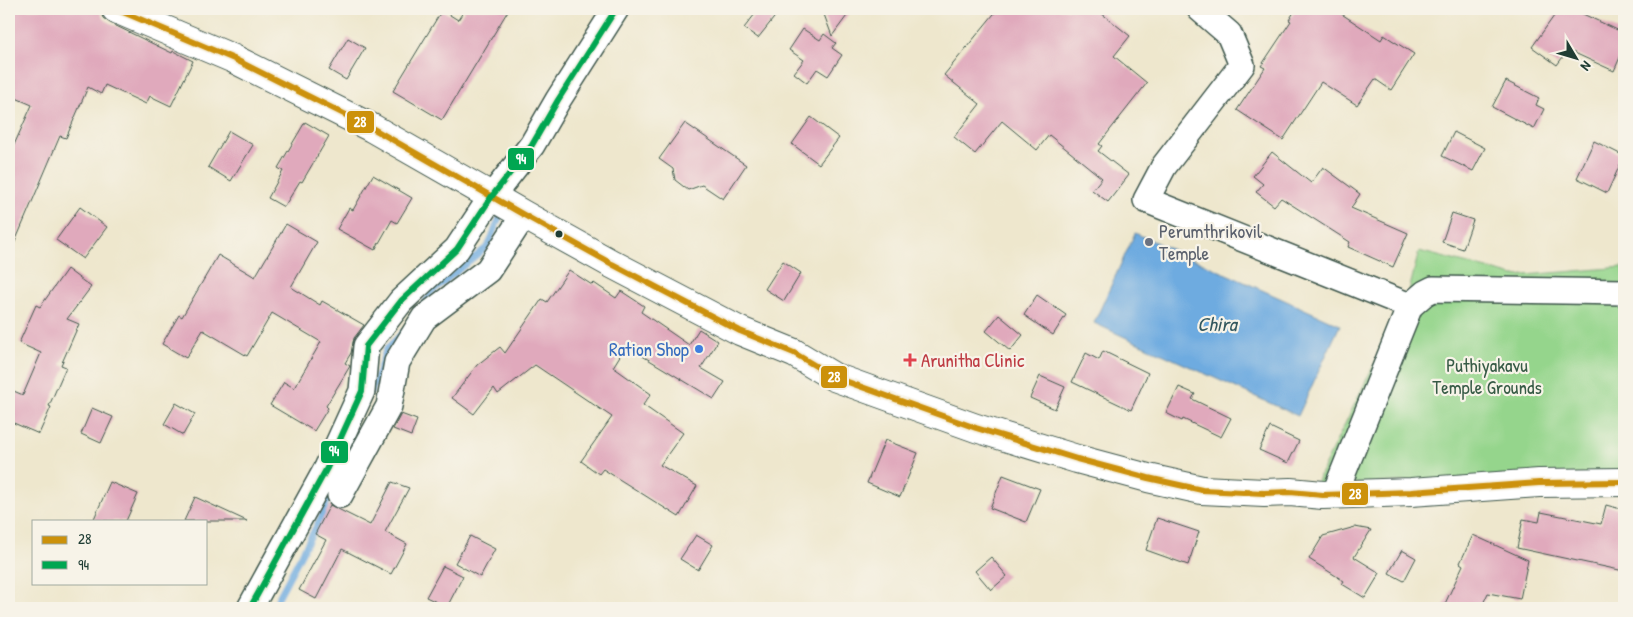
<svg xmlns="http://www.w3.org/2000/svg" width="1633" height="617" font-family="'Patrick Hand',sans-serif">
<style>
.green{fill:#95d58c;stroke:#5a8960}
.water{fill:#6eabe0;stroke:#46748a}
.lines{fill:none;stroke-linecap:round;stroke-linejoin:round}
.stream{stroke:#6eabe0;stroke-width:6}
.building{fill:#e0a9bc}
.minor-casing{stroke:#3e564b;stroke-width:28}
.primary-casing{stroke:#3e564b;stroke-width:30}
.minor{stroke:#fff;stroke-width:25}
.primary{stroke:#fff;stroke-width:28}
.bus-1-casing{stroke:#f7f3e8;stroke-width:10}
.bus-2-casing{stroke:#f7f3e8;stroke-width:10}
.bus-1{stroke:#cc910a;stroke-width:6}
.bus-2{stroke:#00a651;stroke-width:6}
.bus-dot{fill:#1f3d34;stroke:#f7f3e8;stroke-width:2}
.worship-dot{fill:#6b7280;stroke:#f7f3e8;stroke-width:2}
.shop-dot{fill:#3f7fe0;stroke:#f7f3e8;stroke-width:2}
.health-dot{fill:#e0444e;stroke:#f7f3e8;stroke-width:2}
.labels{text-anchor:middle;stroke-width:4.5;stroke-linejoin:round;paint-order:stroke}
.worship-label{font-size:19px;fill:#5b616d;stroke:#f7f3e8;text-anchor:start}
.shop-label{font-size:19px;fill:#366cbe;stroke:#f7f3e8;text-anchor:end}
.health-label{font-size:19px;fill:#be3a42;stroke:#f7f3e8;text-anchor:start}
.park-label{font-size:19px;fill:#375b46;stroke:#f7f3e8}
.water-label{font-size:20px;font-style:italic;fill:#33585f;stroke:#f7f3e8}
.line-badge{stroke:#f7f3e8;stroke-width:2}
.badge-label{font-size:14px;text-anchor:middle;font-weight:bold;fill:#fff}
</style>
<rect width="100%" height="100%" fill="#f7f3e8"/>
<filter id="ink" filterUnits="userSpaceOnUse"><feTurbulence type="fractalNoise" baseFrequency=".02" numOctaves="2"/><feDisplacementMap in="SourceGraphic" scale="10" xChannelSelector="R" yChannelSelector="G"/><feConvolveMatrix kernelMatrix="1 2 1 2 8 2 1 2 1" color-interpolation-filters="sRGB"/></filter>
<filter id="wash" filterUnits="userSpaceOnUse"><feTurbulence type="fractalNoise" baseFrequency=".0096" numOctaves="4" result="noise"/><feDisplacementMap in="SourceGraphic" scale="20" xChannelSelector="R" yChannelSelector="G"/><feGaussianBlur stdDeviation="1.12" result="paint"/><feColorMatrix in="noise" values="0 0 0 0 0 0 0 0 0 0 0 0 0 0 0 0 0 1.4 0 .05"/><feComposite in="paint" operator="in"/></filter>
<g filter="url(#wash)">
<rect width="100%" height="100%" fill="#eee7cd"/>
<path class="green" d="M1419,251L1514,276L1624,267V473L1315,485L1408,295Z"/>
<path class="water" d="M1135,233L1340,325L1298,416L1094,323Z"/>
<g class="lines">
<path class="stream" d="M421,308L431,293L488,246L502,211
M372,391L386,349L403,332
M273,608L322,515L332,490"/>
</g>
<g id="blocks">
<path class="building" d="M9,9H97L100,10L103,18L110,23L172,53L173,51L193,61L171,106L150,96L146,104L105,85L101,94L88,87L66,138L60,136L9,256V156L32,105L9,95Z
M465,9H509L442,120L393,91L442,10L458,20Z
M759,9H781L758,38L744,28Z
M822,9H852L832,36Z
M998,9H1096L1130,36L1114,56L1147,83L1099,144L1102,146L1098,151L1129,175L1108,202L1092,190L1102,178L1049,135L1037,150L1002,121L975,154L954,137L980,104L944,75Z
M1296,9H1334L1381,40L1384,35L1414,54L1391,90L1375,79L1357,105L1321,82L1283,140L1237,110L1265,68L1261,66L1291,21L1289,20Z
M1559,9H1572L1624,33V48L1614,71L1568,50L1557,65L1532,47Z
M803,29L820,40L824,34L836,43L832,48L842,55L828,76L817,69L807,83L794,73L804,60L789,50Z
M348,38L365,48L346,80L329,70Z
M1506,81L1539,98L1536,105L1544,109L1534,129L1492,107Z
M811,117L839,138L819,164L792,144Z
M305,122L329,136L302,182L300,181L284,207L268,198L283,171L278,168Z
M685,123L746,165L723,199L702,185L688,190L675,180L673,169L659,159Z
M229,131L253,145L231,181L208,167Z
M1454,132L1485,148L1473,171L1442,156Z
M1594,141L1624,156L1607,193L1577,178Z
M1272,152L1311,183L1323,167L1360,194L1351,208L1408,233L1393,267L1348,247L1350,242L1281,198L1274,206L1256,192L1263,184L1253,176Z
M373,175L412,198L397,223L392,220L375,250L337,229L349,208L353,210Z
M80,207L107,227L83,259L56,240Z
M1452,213L1473,220L1463,249L1442,242Z
M286,224L317,242L291,287L320,305L322,301L364,325L354,338L351,353L345,363L350,366L326,406L328,408L314,431L270,405L284,382L294,388L321,342L272,313L247,356L203,330L186,358L162,344L179,315L182,317L218,255L255,277Z
M783,261L801,273L784,301L765,289Z
M67,269L91,287L67,319L79,324L61,365L66,367L49,406L51,407L39,434L9,421V389L23,395L41,353L19,343L36,305L40,307Z
M569,270L592,285L594,283L616,298L621,291L644,306L641,312L689,345L699,329L718,341L701,368L725,382L714,399L626,346L613,367L651,394L643,405L683,433L660,465L697,486L679,517L603,469L599,474L581,461L612,417L535,365L498,394L494,388L474,414L452,398L477,365L500,347L505,353L542,299L547,302Z
M1037,295L1066,315L1053,335L1024,315Z
M999,315L1023,335L1010,351L986,331Z
M1103,351L1148,373L1131,410L1072,382L1086,353L1099,360Z
M1040,376L1065,387L1055,409L1030,398Z
M1179,387L1195,394L1192,399L1231,418L1221,437L1183,419L1182,421L1166,413Z
M176,403L195,414L183,435L164,424Z
M92,408L113,417L101,443L81,434Z
M401,414L417,420L411,436L393,429Z
M1270,427L1299,441L1288,463L1259,450Z
M885,440L918,453L900,497L867,483Z
M1003,475L1040,489L1026,522L990,508Z
M110,482L138,494L126,521H93Z
M392,482L409,488L385,532L407,544L391,574L342,549L316,599L299,590L326,540L315,534L330,505L370,525Z
M195,497L247,521H184Z
M1606,505L1624,510V571L1517,548L1523,519L1539,522L1541,512L1601,524Z
M1157,518L1199,532L1188,565L1146,550Z
M1355,527L1371,530L1354,557L1380,573L1365,598L1342,584L1344,581L1309,559L1323,536Z
M696,535L713,545L698,570L680,559Z
M1473,535L1528,560L1520,599L1488,593L1481,608H1443L1463,565L1460,563Z
M470,536L495,549L480,577L455,563Z
M1402,550L1416,558L1404,581L1389,573Z
M991,557L1007,576L991,590L975,571Z
M443,566L463,576L447,607L426,597Z"/>
</g>
</g>
<g filter="url(#ink)">
<use href="#blocks" fill-opacity="0" stroke="#3e564b" stroke-width="1"/>
<g class="lines">
<g class="minor-casing">
<path id="minor" d="M1200,9L1229,34L1242,65L1164,166L1146,200L1410,306
M1335,493L1410,306L1425,293L1433,289L1624,292
M340,495L389,406L397,362L424,318L488,270L524,215
M250,608L327,468L362,391L366,346L401,301L457,249L492,196L532,145L558,100L616,9"/>
</g>
<g class="primary-casing">
<path id="primary" d="M116,9L234,59L372,128L524,215L612,264L740,331L794,353L834,377L976,428L1077,459L1148,478L1202,490L1264,493L1290,492L1323,495L1411,492L1539,483L1624,482"/>
</g>
<use href="#minor" class="minor"/>
<use href="#primary" class="primary"/>
<g class="bus-1-casing">
<path id="bus-1" d="M116,9L234,59L372,128L524,215L612,264L740,331L794,353L834,377L976,428L1077,459L1148,478L1202,490L1264,493L1290,492L1323,495L1411,492L1539,483L1624,482"/>
</g>
<g class="bus-2-casing">
<path id="bus-2" d="M250,608L327,468L362,391L366,346L401,301L457,249L492,196L532,145L558,100L616,9"/>
</g>
<use href="#bus-1" class="bus-1"/>
<use href="#bus-2" class="bus-2"/>
</g>
</g>
<circle class="bus-dot" cx="559" cy="234" r="4.5"/>
<circle class="worship-dot" cx="1149" cy="242" r="5"/>
<circle class="shop-dot" cx="699" cy="349" r="5"/>
<path class="health-dot" d="M907.5 352.5h5v5h5v5h-5v5h-5v-5h-5v-5h5z"/>
<g class="labels">
<g class="worship-label">
<text x="1159" y="238">Perumthrikovil<tspan x="1159" dy="22">Temple</tspan></text>
</g>
<g class="shop-label">
<text x="689" y="356">Ration Shop</text>
</g>
<g class="health-label">
<text x="921" y="367">Arunitha Clinic</text>
</g>
<g class="park-label">
<text x="1487" y="372">Puthiyakavu<tspan x="1487" dy="22">Temple Grounds</tspan></text>
</g>
<g class="water-label">
<text x="1217" y="331">Chira</text>
</g>
</g>
<g class="line-badge">
<rect x="346" y="110" width="29" height="24" rx="5" fill="#cc910a"/>
<rect x="507" y="147" width="28" height="24" rx="5" fill="#00a651"/>
<rect x="820" y="365" width="28" height="24" rx="5" fill="#cc910a"/>
<rect x="320" y="440" width="29" height="24" rx="5" fill="#00a651"/>
<rect x="1341" y="482" width="28" height="24" rx="5" fill="#cc910a"/>
</g>
<g class="badge-label">
<text x="360" y="127">28</text>
<text x="521" y="164">94</text>
<text x="834" y="382">28</text>
<text x="334" y="456">94</text>
<text x="1355" y="499">28</text>
</g>
<rect width="1633" height="617" fill="none" stroke="#f7f3e8" stroke-width="30"/>
<rect x="32" y="520" width="175" height="65" fill="#f7f3e8" stroke="#a1aaa0"/>
<rect x="42" y="536" width="25" height="8" fill="#cc910a" stroke="#a1aaa0"/>
<text x="78" y="544" font-size="15" fill="#1f3d34">28</text>
<rect x="42" y="561" width="25" height="8" fill="#00a651" stroke="#a1aaa0"/>
<text x="78" y="570" font-size="15" fill="#1f3d34">94</text>
<g transform="translate(1576 58) rotate(128)" stroke="#f7f3e8" stroke-width="4" paint-order="stroke">
<path d="M0-4L9 19L0 12L-9 19Z" fill="#1f3d34"/>
<text y="-8" font-size="14" font-weight="bold" text-anchor="middle" fill="#1f3d34">N</text>
</g>
</svg>
